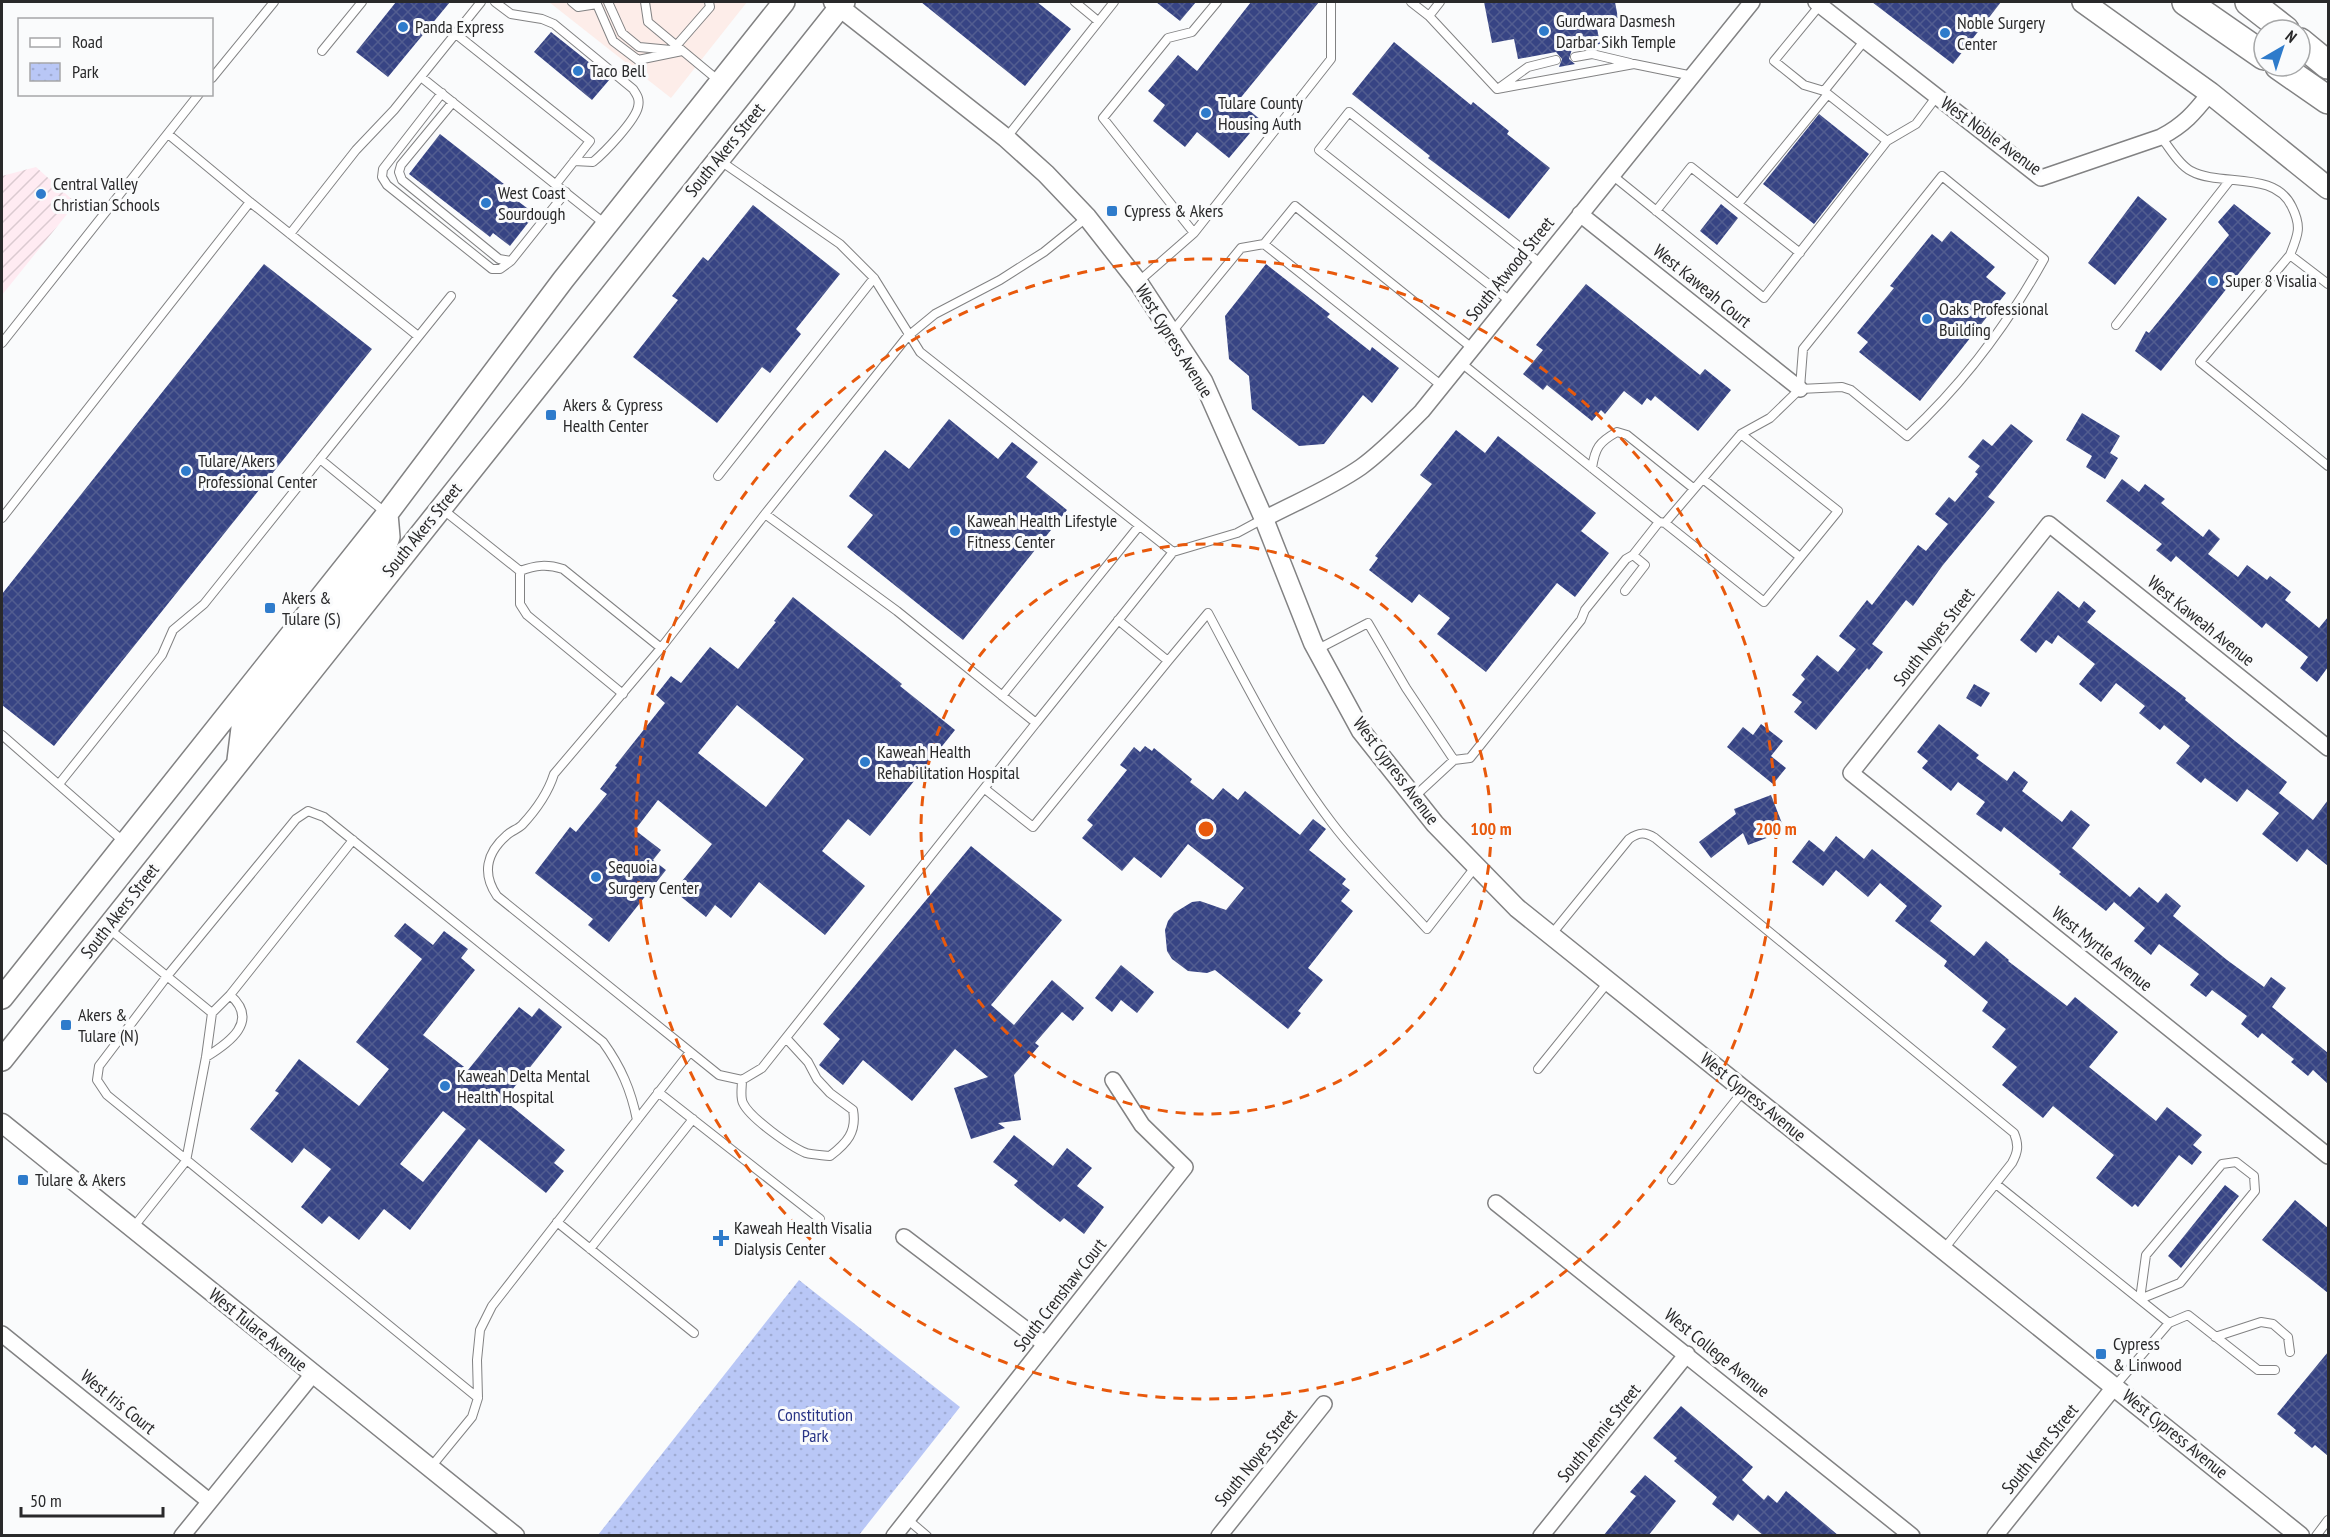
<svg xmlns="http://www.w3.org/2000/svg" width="2330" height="1537" font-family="'PT Sans Narrow',sans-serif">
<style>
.commercial{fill:#fdede9}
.industrial{fill:url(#industrial-furrows)}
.park{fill:url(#park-dots)}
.building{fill:url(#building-cross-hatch);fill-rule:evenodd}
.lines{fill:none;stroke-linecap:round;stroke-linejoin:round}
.service-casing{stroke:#828283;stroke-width:10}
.minor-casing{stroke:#828283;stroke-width:18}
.tertiary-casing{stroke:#828283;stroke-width:21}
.secondary-casing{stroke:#828283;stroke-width:24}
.motorway-casing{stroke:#828283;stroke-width:30}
.service{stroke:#fff;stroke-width:8}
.minor{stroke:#fff;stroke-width:15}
.tertiary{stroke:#fff;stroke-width:18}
.secondary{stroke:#fff;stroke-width:21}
.motorway{stroke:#fff;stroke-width:27}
.ring{fill:none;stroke:#e8590c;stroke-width:3;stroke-dasharray:10 8}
.poi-dot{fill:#2e7bcb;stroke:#fafbfc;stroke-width:2}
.labels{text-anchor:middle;stroke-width:6;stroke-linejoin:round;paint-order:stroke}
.poi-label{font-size:18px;fill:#29292a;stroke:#fafbfc;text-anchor:start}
.street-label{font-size:18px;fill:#29292a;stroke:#fafbfc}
.park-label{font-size:18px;fill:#283486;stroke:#fafbfc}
.centre{fill:#e8590c;stroke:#fafbfc;stroke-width:3}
.ring-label{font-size:18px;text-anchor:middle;font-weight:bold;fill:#e8590c;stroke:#fafbfc;stroke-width:6;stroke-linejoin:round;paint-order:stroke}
</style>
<defs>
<pattern id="industrial-furrows" width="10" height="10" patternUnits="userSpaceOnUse" patternTransform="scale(1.5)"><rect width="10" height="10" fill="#ffebf2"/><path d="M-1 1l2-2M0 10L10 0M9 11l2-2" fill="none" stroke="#dbcad0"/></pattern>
<pattern id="park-dots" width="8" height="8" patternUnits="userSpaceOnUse" patternTransform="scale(1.5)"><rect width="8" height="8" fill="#b9c7f6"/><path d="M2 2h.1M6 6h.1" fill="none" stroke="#9fabd3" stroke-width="1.8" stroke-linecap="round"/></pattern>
<pattern id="building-cross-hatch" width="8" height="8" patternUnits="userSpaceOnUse" patternTransform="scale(1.5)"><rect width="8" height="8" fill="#374484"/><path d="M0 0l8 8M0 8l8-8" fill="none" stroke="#525d90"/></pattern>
</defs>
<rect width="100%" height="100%" fill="#fafbfc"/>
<path class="commercial" d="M549,2H747L671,98Z"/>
<path class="industrial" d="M36,167L76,203L2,295V176Z"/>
<path class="park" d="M799,1280L960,1407L859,1535H598Z"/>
<path class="building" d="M396,2H450L388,77L356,52Z
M921,2H1037L1071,29L1025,86Z
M1156,2H1196L1180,21Z
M1251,2H1319L1238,101L1261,120L1229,158L1197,132L1185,147L1153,121L1165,105L1148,91L1178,55L1197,71Z
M1484,2H1615L1618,18L1596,23L1600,44L1572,49L1569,59L1575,64L1559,67L1562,59L1556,52L1518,59L1514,39L1492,43Z
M1872,2H2001L1953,64Z
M551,32L610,79L592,100L534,52Z
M1394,42L1471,105L1473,102L1509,131L1507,134L1550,168L1509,219L1428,158L1430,156L1352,94Z
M1819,114L1869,154L1814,224L1763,184Z
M440,134L522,198L519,202L535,214L510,246L493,233L490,237L409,174Z
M2138,196L2167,219L2115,285L2088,263Z
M1721,204L1738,218L1717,245L1700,231Z
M2234,204L2271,233L2161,371L2135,351L2146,331L2149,333L2229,235L2218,222Z
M753,205L840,274L796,329L801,334L770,373L762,367L717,423L633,357L678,300L672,296L703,257L708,261Z
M1951,231L1995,267L1986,277L2006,293L1920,401L1859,352L1868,342L1857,333L1894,288L1890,286L1932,234L1942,242Z
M264,264L372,349L54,746L2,705V594Z
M1266,264L1330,314L1327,317L1370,351L1372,347L1399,368L1372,403L1363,395L1324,444L1299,446L1252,409L1249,376L1229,359L1225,316Z
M1586,284L1700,375L1705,369L1731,390L1698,431L1655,396L1651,401L1647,398L1642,405L1624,391L1605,414L1601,410L1592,421L1547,385L1543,390L1523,374L1543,350L1536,345Z
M2082,413L2120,436L2110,453L2118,458L2105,479L2086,467L2092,456L2066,440Z
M949,419L998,459L1012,442L1038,462L1026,477L1067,510L963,640L847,547L873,515L849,496L885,450L909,469Z
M2011,424L2033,441L1988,497L1995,502L1943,565L1913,606L1906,600L1872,644L1883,652L1869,670L1867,668L1816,730L1794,712L1802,702L1792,695L1805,679L1801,675L1817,655L1838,672L1856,649L1839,636L1867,600L1872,605L1918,545L1926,551L1948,524L1935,514L1949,497L1955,502L1978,474L1975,472L1980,466L1968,457L1983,439L1992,446Z
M1456,430L1485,453L1498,436L1596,513L1581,531L1609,553L1575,597L1557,583L1486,672L1437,634L1450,618L1419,594L1412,603L1369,570L1378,558L1375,556L1432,484L1420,475Z
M2122,479L2139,492L2145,484L2165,499L2161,503L2203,537L2209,529L2220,539L2208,554L2238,577L2247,565L2267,580L2270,576L2291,592L2285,600L2319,628L2328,617V667L2317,682L2300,668L2308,657L2266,623L2262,628L2176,556L2171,562L2156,550L2162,544L2106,501Z
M2058,591L2079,608L2084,601L2096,611L2087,622L2186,698L2185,700L2235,741L2287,782L2279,793L2313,820L2328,800V866L2307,849L2297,862L2262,834L2279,813L2247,789L2237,802L2205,778L2201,783L2176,763L2190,746L2164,725L2160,730L2139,713L2145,706L2116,683L2101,702L2079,684L2095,664L2058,635L2052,644L2046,640L2036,653L2020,640Z
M793,597L902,684L900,686L955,730L870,836L848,819L822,851L865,886L825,935L759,882L731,918L715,905L706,917L674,891L712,844L658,800L635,830L661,850L653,860L666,870L609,942L588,925L593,919L535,873L570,827L576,832L607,794L600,789L617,767L615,766L665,703L656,695L671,676L681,683L710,647L738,669L776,622L774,621ZM737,705L804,759L766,807L698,753Z
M1974,684L1990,693L1981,707L1966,698Z
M1761,724L1783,741L1771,756L1786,768L1773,784L1727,747L1743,727L1753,735Z
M1939,724L1979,755L1976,758L2007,781L2014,771L2028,782L2022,791L2062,822L2071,810L2090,825L2072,848L2130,897L2139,887L2158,903L2166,893L2181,906L2173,916L2227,960L2264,987L2271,977L2286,988L2272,1007L2328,1053V1084L2313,1070L2308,1076L2291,1062L2294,1059L2262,1033L2258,1038L2241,1024L2247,1016L2212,990L2206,997L2190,985L2199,974L2159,944L2151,955L2134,941L2145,928L2114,902L2106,911L2059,874L2061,872L2004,827L2001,832L1976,814L1985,802L1958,782L1951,791L1922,768L1928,761L1917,752Z
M1145,746L1152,751L1154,748L1192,779L1190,782L1213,800L1223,788L1238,800L1245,791L1300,835L1313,819L1326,829L1309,850L1346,879L1342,884L1350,890L1341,901L1353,911L1308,968L1323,980L1298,1011L1301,1013L1288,1029L1215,970L1207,973L1188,971L1172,959L1167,951L1165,930L1168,921L1174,913L1192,902L1200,901L1226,910L1244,888L1188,844L1161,878L1134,857L1122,871L1082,838L1093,825L1087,820L1127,770L1120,765L1134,747L1140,752Z
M1771,795L1785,831L1748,845L1743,833L1711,858L1699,842L1736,814L1734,809Z
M1836,836L1864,859L1872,849L1942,906L1930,921L1974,956L1986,941L2009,960L2008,961L2067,1006L2075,997L2118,1032L2089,1067L2156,1121L2167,1107L2202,1135L2193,1145L2202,1152L2192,1165L2179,1155L2138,1207L2135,1204L2132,1207L2096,1178L2114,1155L2053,1106L2043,1118L2002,1085L2017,1067L1992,1047L2006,1029L1982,1011L1988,1002L1944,966L1947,961L1895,921L1907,906L1880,883L1868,897L1836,870L1823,886L1792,862L1809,840L1824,852Z
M971,846L1062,920L991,1005L1014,1025L1052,980L1084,1008L1073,1021L1062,1012L1035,1043L1039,1046L1014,1075L1021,1120L998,1123L1005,1128L971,1139L954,1088L988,1077L955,1049L912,1101L863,1060L843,1085L819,1065L840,1039L823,1024Z
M405,923L433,945L444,931L468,949L461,958L475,970L423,1035L468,1070L519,1007L532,1017L539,1008L562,1027L504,1100L565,1150L554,1163L564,1171L546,1193L479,1139L410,1230L384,1209L359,1240L329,1216L322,1224L301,1207L331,1169L304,1148L292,1163L250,1129L279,1093L275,1091L299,1059L359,1106L389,1069L356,1042L422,959L394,936ZM443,1111L466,1129L423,1182L400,1164Z
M1121,965L1154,992L1137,1013L1121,1000L1112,1012L1095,998Z
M1014,1135L1053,1166L1067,1148L1092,1168L1077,1186L1104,1207L1084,1234L1064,1218L1060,1222L1037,1204L1014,1185L1018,1181L993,1162Z
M2225,1185L2239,1196L2181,1268L2168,1256Z
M2295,1200L2328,1228V1293L2262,1240Z
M2328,1352V1456L2315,1445L2312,1448L2294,1433L2296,1430L2277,1414Z
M1681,1406L1753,1467L1742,1480L1764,1500L1768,1495L1777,1503L1786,1491L1839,1536H1764L1738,1514L1733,1521L1712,1504L1717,1497L1674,1461L1677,1458L1653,1438Z
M1645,1475L1676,1501L1648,1536H1603L1636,1496L1630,1492Z"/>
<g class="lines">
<g class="service-casing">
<path id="service" d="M495,2L511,14L542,19L554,24L633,89C637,95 640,99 638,107C635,121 604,153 593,162L574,161
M572,2L578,7L597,4
M596,2L613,41L638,60L682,51
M608,2L622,33L639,47L671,50
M645,2L648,22L719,81
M1075,2L1098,21
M1411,2L1429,16L1497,89L1634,64L1693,76
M1820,5L1774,61L1804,85L1824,91L1887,141L1916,124L1937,96
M1429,16L1440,2
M456,34L590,141L556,184
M676,46L710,7L709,2
M322,51L362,2
M1575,57L1592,54L1630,63
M421,77L605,224
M212,78L274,2
M1499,88L1528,67L1556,60
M1824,91L1865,40
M442,93L383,169L382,177L387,185L492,269H500L511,261
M453,102L401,165L399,172L402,180L499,259L511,261L566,192
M1007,137L1114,2
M2161,137C2169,147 2179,165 2191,171C2220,187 2275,170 2292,207C2302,227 2298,235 2290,255L2328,284
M719,160L840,244L874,278L920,352L1173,552
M1612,175L1764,298L1887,141
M250,202L418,336
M1738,204L1828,94
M1656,211L1691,167L1800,253
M1194,233L1331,59V2
M290,234L356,150L394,110L481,2
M1264,244L1295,206L1472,348
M2290,255L2200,362L2328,466
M1138,282L1194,233L1103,118L1168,38L1192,32L1217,2
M1510,301L1319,150L1349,112L1540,263
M2116,325L2230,180
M1172,332L1241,248L1264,244L1442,386
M2,343L199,94
M1460,362L1659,522
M1741,434L1770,418L1800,389L1842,387L1851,390L1907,436C1961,386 2008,324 2044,259L1942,176L1803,349L1800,388
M320,459L451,296
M1592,468C1595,448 1599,442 1617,432L1627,435L1693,488
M718,476L874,278
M1703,479L1800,557
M441,508L520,571
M765,514L897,611L1036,723L1173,552L1237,533L1263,519
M2,518L250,202L168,134
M520,571V604L527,615L623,694
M520,571C536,565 547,564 563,569L661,648
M1625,591L1645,565L1633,555
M1118,620L1168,661L1208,613C1246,684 1283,759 1332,823C1360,860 1395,894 1427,929L1476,866
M1318,649L1368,623L1406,688L1454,760
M1002,696L1139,526
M1036,723L762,1068L742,1080L719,1075L497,896C482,874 486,853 507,835C511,831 518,829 522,825C536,810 548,793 554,774L661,648L765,514L907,337L935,314L1000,280L1044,252L1086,218
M2,735L123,841
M59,784L162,655L173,630L204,604L320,459L386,513
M985,789L1033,827L1168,661
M1414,797L1454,760L1470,758L1581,620L1585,610L1626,559L1633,555L1659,522L1665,523L1741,434L1838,511L1764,602L1665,523
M108,928L212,1013L206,1057L186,1161L132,1229
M1551,935L1629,839C1639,832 1645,832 1655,838L2014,1133C2019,1145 2018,1152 2012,1163L1944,1249
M212,1013L230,995L353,840
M206,1057C229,1043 260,1021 230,995
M1538,1069L1609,981
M742,1080C742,1087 740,1097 743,1103C750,1118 791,1147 806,1153C813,1155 823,1155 830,1156C847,1143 857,1132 853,1110L830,1093L817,1079L808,1062L786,1038
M658,1092L820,1219
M2236,1162L2254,1176L2255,1191L2180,1283L2140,1299L2146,1255L2222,1164Z
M1672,1180L1744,1090
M1996,1184L2169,1323L2115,1386
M557,1222L694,1333
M590,1249L693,1119
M2169,1323L2188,1315L2258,1370H2275
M2215,1337L2261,1322L2273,1324L2288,1337L2290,1352
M478,1398L107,1095L97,1080L99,1066L168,975L296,819L308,811L324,817L603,1042C621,1067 631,1090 637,1120
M431,1467L472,1417L478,1398L477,1360L480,1330L492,1306L690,1052
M907,1519L927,1536
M2316,1536L2328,1520"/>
</g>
<g class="minor-casing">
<path id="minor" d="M1816,2L2041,178L2161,137C2184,125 2194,113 2210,93
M1580,214L1800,389
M1264,519C1296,502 1331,488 1361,467C1383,451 1402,431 1422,411L1752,2
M2328,748L2049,524L1851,773L2328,1156
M1496,1203L1912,1536
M904,1237L1045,1344
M2,1334L209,1501
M182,1536L313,1374
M894,1536L1185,1167L1142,1125L1113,1080
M1219,1536L1324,1404
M1541,1536L1687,1354
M1995,1536L2115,1386"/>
</g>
<g class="tertiary-casing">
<path id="tertiary" d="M833,2L1006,138L1046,174L1087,217L1138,282L1203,381L1264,519L1313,643L1361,731L1435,824L1517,908L2300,1536
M2,1123L515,1536"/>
</g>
<g class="secondary-casing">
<path id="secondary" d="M2083,2L2210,93L2328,188
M238,760L242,728L385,548L389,537L387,514
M2,998L387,514L563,280L784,2
M2,1060L844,2"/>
</g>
<g class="motorway-casing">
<path id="motorway" d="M2186,2L2264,56
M2249,2L2285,30
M2300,42L2328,65
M2279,66L2328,100"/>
</g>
<use href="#service" class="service"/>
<use href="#minor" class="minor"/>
<use href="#tertiary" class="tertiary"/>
<use href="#secondary" class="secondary"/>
<use href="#motorway" class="motorway"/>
</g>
<g class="ring">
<circle cx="1206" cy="829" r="285"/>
<circle cx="1206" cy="829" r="570"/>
</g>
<g class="poi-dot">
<circle cx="403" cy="27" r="6"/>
<circle cx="1544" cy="31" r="6"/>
<circle cx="1945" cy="33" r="6"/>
<circle cx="578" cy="71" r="6"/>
<circle cx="1206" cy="113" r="6"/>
<circle cx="41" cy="194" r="6"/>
<circle cx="486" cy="203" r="6"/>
<rect x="1106" y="205" width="12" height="12" rx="3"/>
<circle cx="2213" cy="281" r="6"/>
<circle cx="1927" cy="319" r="6"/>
<rect x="545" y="409" width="12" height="12" rx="3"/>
<circle cx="186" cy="471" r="6"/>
<circle cx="955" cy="531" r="6"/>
<rect x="264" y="602" width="12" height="12" rx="3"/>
<circle cx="865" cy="762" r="6"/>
<circle cx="596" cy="877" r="6"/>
<rect x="60" y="1019" width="12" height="12" rx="3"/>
<circle cx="445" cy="1086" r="6"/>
<rect x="17" y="1174" width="12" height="12" rx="3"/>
<path d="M718 1229h6v6h6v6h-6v6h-6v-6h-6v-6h6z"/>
<rect x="2095" y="1348" width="12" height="12" rx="3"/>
</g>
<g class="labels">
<g class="poi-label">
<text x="1556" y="27">Gurdwara Dasmesh<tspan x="1556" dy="21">Darbar Sikh Temple</tspan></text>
<text x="1957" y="29">Noble Surgery<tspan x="1957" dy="21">Center</tspan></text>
<text x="415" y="33">Panda Express</text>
<text x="590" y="77">Taco Bell</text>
<text x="1218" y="109">Tulare County<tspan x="1218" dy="21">Housing Auth</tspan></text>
<text x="53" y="190">Central Valley<tspan x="53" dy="21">Christian Schools</tspan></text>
<text x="498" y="199">West Coast<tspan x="498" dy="21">Sourdough</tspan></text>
<text x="1124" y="217">Cypress &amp; Akers</text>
<text x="2225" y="287">Super 8 Visalia</text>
<text x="1939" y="315">Oaks Professional<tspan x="1939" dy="21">Building</tspan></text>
<text x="563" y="411">Akers &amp; Cypress<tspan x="563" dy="21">Health Center</tspan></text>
<text x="198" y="467">Tulare/Akers<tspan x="198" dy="21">Professional Center</tspan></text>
<text x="967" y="527">Kaweah Health Lifestyle<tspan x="967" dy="21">Fitness Center</tspan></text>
<text x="282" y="604">Akers &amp;<tspan x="282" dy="21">Tulare (S)</tspan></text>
<text x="877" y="758">Kaweah Health<tspan x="877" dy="21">Rehabilitation Hospital</tspan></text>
<text x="608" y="873">Sequoia<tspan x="608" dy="21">Surgery Center</tspan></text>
<text x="78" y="1021">Akers &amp;<tspan x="78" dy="21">Tulare (N)</tspan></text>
<text x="457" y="1082">Kaweah Delta Mental<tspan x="457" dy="21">Health Hospital</tspan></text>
<text x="35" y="1186">Tulare &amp; Akers</text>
<text x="734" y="1234">Kaweah Health Visalia<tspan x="734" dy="21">Dialysis Center</tspan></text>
<text x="2113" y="1350">Cypress<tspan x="2113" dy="21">&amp; Linwood</tspan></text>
</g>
<g class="street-label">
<text transform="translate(1991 136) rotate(36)" y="6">West Noble Avenue</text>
<text transform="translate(725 150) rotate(-51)" y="6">South Akers Street</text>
<text transform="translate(1510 269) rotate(-51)" y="6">South Atwood Street</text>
<text transform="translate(1702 286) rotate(39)" y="6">West Kaweah Court</text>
<text transform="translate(1174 341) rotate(58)" y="6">West Cypress Avenue</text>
<text transform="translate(422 530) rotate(-51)" y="6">South Akers Street</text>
<text transform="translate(2201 621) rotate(39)" y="6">West Kaweah Avenue</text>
<text transform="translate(1934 637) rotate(-52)" y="6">South Noyes Street</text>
<text transform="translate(1396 771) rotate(53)" y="6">West Cypress Avenue</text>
<text transform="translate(120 911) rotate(-52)" y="6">South Akers Street</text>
<text transform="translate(2102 949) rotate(39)" y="6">West Myrtle Avenue</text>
<text transform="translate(1753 1097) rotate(39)" y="6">West Cypress Avenue</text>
<text transform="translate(1060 1295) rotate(-52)" y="6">South Crenshaw Court</text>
<text transform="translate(258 1330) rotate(39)" y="6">West Tulare Avenue</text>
<text transform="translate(1717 1353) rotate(39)" y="6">West College Avenue</text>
<text transform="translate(118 1402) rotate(39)" y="6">West Iris Court</text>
<text transform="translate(1599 1433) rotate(-51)" y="6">South Jennie Street</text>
<text transform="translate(2175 1434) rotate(39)" y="6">West Cypress Avenue</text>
<text transform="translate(2040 1449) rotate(-51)" y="6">South Kent Street</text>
<text transform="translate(1256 1458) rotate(-51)" y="6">South Noyes Street</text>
</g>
<g class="park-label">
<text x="815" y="1421">Constitution<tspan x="815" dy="21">Park</tspan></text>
</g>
</g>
<circle cx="1206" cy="829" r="9" class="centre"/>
<g class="ring-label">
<text x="1491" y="835">100 m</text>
<text x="1776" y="835">200 m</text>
</g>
<rect width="2330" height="1537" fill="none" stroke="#29292a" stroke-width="6"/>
<rect x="18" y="18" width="195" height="78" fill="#fafbfc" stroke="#a6a7a8" stroke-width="1.5"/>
<rect x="30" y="38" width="30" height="9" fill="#ffffff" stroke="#a6a7a8" stroke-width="1.5"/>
<text x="72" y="48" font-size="18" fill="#29292a">Road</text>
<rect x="30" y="63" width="30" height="18" fill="url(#park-dots)" stroke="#a6a7a8" stroke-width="1.5"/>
<text x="72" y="78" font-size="18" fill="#29292a">Park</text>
<g transform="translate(2282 48) rotate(39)"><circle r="28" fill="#fafbfc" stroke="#a6a7a8" stroke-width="1.5"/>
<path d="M0-4.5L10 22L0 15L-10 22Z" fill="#2e7bcb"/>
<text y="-9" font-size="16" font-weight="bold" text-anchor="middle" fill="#29292a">N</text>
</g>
<path d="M21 1507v9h142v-9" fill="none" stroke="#29292a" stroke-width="3"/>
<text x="30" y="1507" font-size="18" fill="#29292a" stroke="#fafbfc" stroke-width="4.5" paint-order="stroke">50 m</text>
</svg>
